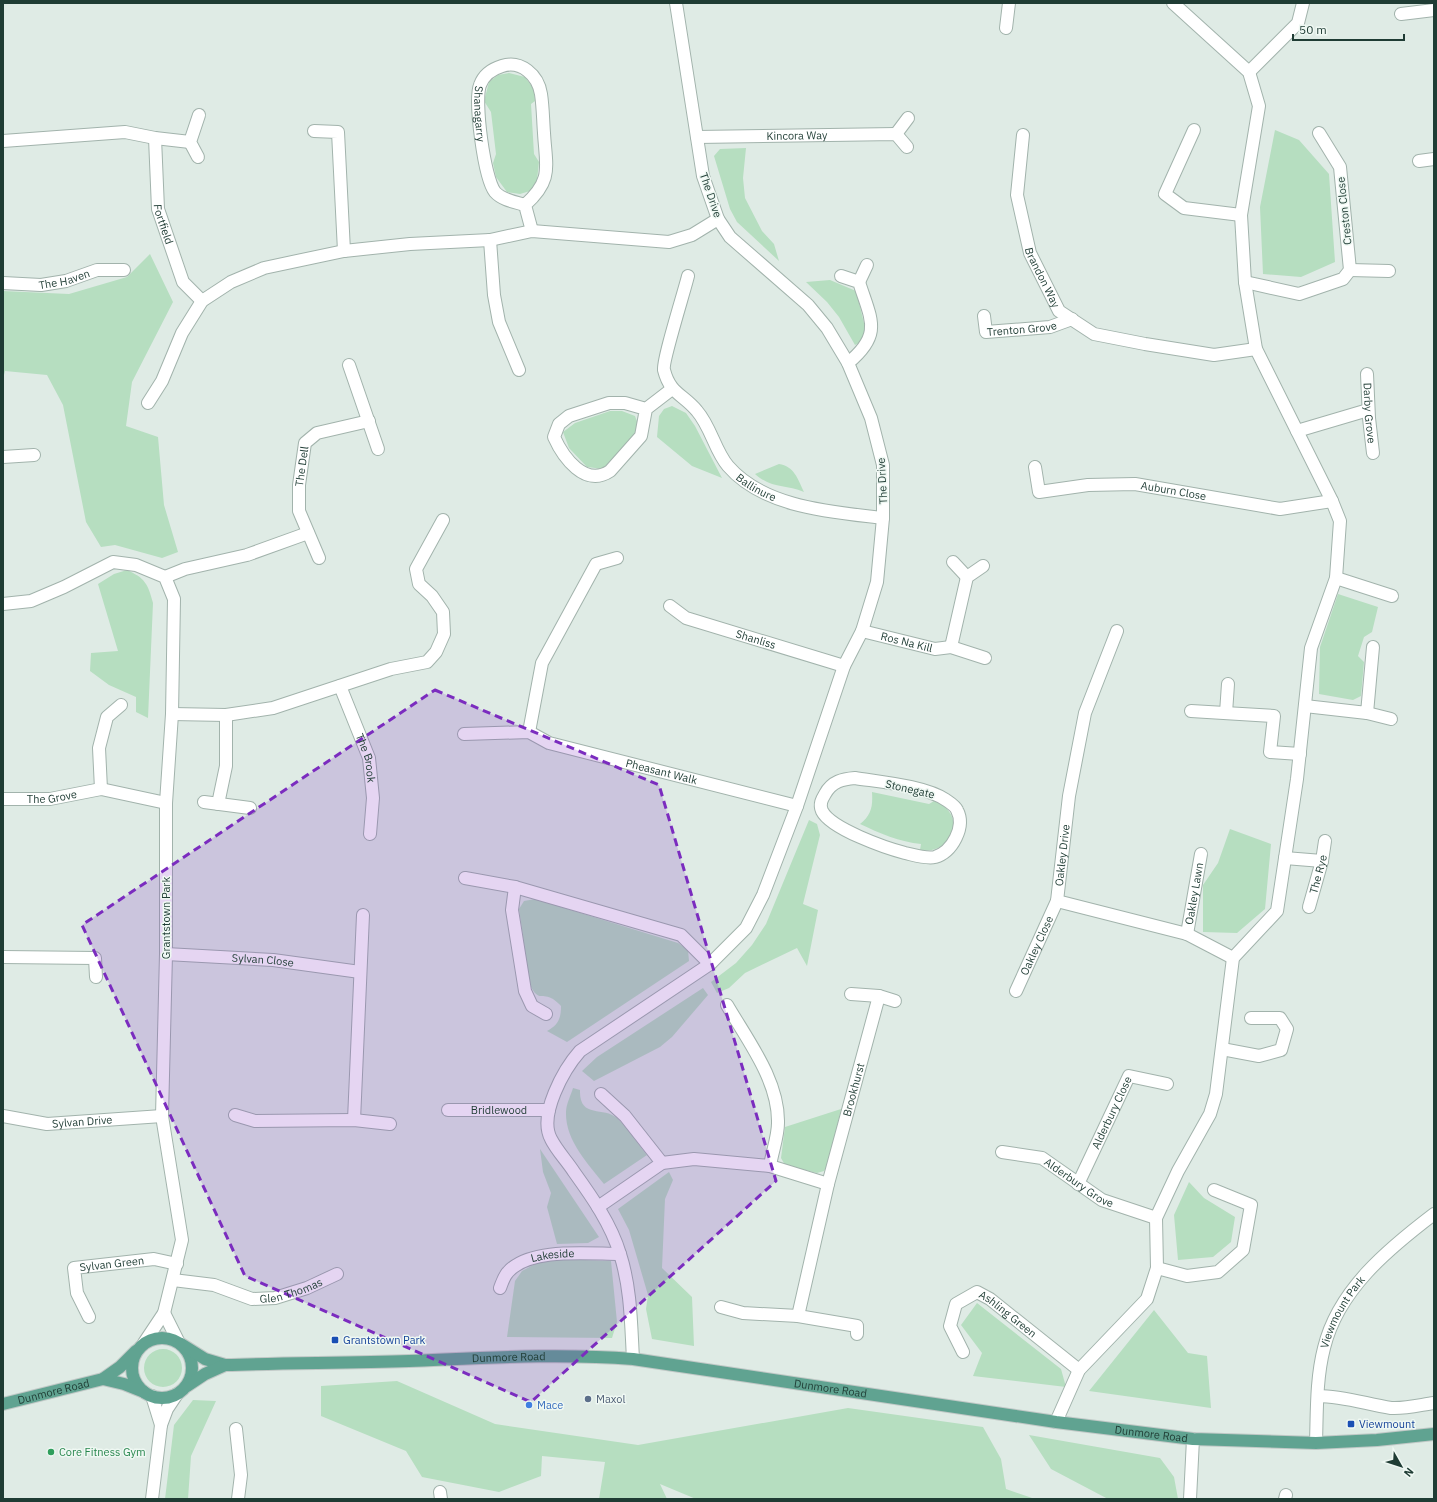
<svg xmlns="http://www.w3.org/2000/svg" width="1437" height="1502" font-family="'IBM Plex Sans',sans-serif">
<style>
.green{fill:#b6dec0}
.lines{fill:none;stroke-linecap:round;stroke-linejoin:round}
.minor-casing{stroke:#a2b3ac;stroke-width:14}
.major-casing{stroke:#c0c8c6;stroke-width:14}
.minor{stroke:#fff;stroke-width:12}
.major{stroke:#60a391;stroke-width:12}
.marked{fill:#7b2cbf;fill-opacity:0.2;stroke:#7b2cbf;stroke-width:3;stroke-dasharray:8 5;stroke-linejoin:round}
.transit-dot{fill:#1a4fb4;stroke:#eff8f3;stroke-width:1.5}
.service-dot{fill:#5c6f8a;stroke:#eff8f3;stroke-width:1.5}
.shop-dot{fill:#3f7fe0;stroke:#eff8f3;stroke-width:1.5}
.leisure-dot{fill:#2e9e5b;stroke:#eff8f3;stroke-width:1.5}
.labels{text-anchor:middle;stroke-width:3;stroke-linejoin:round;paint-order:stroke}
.street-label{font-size:11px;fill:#1f3c34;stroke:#eff8f3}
.transit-label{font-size:11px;fill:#164399;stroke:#eff8f3;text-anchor:start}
.service-label{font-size:11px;fill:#4e5e75;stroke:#eff8f3;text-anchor:start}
.shop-label{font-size:11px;fill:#366cbe;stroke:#eff8f3;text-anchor:start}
.leisure-label{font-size:11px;fill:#27864d;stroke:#eff8f3;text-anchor:start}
</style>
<rect width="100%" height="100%" fill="#dfebe5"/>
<path class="green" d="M509,73L525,77L534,89L535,101L531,104L534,154L539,162L537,180L530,191L520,194L507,192L496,177L493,163L496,154L491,112L484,101L489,82L498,75Z
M1275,130L1299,140L1329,174L1335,262L1301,277L1263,274L1260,207Z
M746,148L743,178L745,198L762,231L774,244L779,261L737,222L730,209L714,156L720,149Z
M150,254L173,302L132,382L126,426L158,437L164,505L178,552L162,558L115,545L101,547L86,522L63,405L47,375L5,371L3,379V291L69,294L127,277Z
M830,280L856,291L866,331L863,341L855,345L839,317L827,302L806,282Z
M672,406L686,413L695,426L722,478L692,466L657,437L659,416L664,409Z
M610,411H622L635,416L638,424L634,435L603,469L587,467L569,448L563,432L575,423Z
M779,464C794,466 798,479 804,492C785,484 772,489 755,474Z
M127,570C145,578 148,584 153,603L148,718L136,712V697L109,685L90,671L91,653L118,651L98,584L114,574Z
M1338,594L1378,607L1372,632L1364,637L1358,656L1364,662L1361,696L1353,700L1319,694L1320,647Z
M872,792L929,804L934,801C968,813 954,855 920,850L921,844C900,842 879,833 860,824C871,815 873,807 872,792Z
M809,820L817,824L820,835L803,904L818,910L807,966L797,948L745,973L729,988L717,993L711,982L736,963L752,945L766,924Z
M1230,829L1271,844L1265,909L1237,933L1203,932V885L1218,863Z
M535,899L678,943L688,950L689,961L567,1042L547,1031C558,1025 561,1019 561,1006C559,1004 556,1001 553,999C542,992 539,1003 530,985L519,909L524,901Z
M703,988L708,995L672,1037L660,1047L594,1081L582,1071L597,1057Z
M573,1088L580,1090C579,1119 604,1106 617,1118C628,1128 637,1143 647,1155L604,1184C588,1164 565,1140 566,1112C566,1104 571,1095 573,1088Z
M841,1109L829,1163L824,1171L817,1173L785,1165L781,1158L785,1127Z
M540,1149L599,1237L588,1243L557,1244L547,1207L551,1193L543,1172Z
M669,1172L673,1180L665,1199L662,1268L692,1297L694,1346L652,1339L646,1309L648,1295L629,1230L618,1209Z
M1189,1182L1204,1198L1235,1217L1231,1242L1213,1257L1178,1260L1174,1215Z
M559,1259L611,1261L617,1322L612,1338L507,1337L515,1281L522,1271L535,1264Z
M977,1303L1061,1369L1066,1387L973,1376L982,1353L961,1325Z
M1154,1310L1188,1353L1207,1356L1211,1408L1089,1391Z
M144 1368a19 19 0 1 1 38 0a19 19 0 1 1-38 0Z
M397,1381L495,1424L638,1445L848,1408L983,1427L1001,1459L1006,1489L1035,1499H696L660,1484L667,1499H599L605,1462L542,1456L541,1476L499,1492L422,1477L406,1451L321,1416V1386Z
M193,1400L216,1401L191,1456L188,1499H165L174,1425Z
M1029,1435L1160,1458L1174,1477L1178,1499H1108L1051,1469Z"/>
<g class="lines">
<g class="minor-casing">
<g id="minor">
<path d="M1401,14L1434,10"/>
<path d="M1006,28L1009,3"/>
<path d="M1249,72L1298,23L1303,3"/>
<path d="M1194,130L1165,194L1184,208L1241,215"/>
<path d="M314,131L338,132L344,251"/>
<path d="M896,134L908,118"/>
<path id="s1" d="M1023,135L1017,195L1030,253L1059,311L1094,334L1145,344L1214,355L1256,349"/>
<path id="s2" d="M697,137L896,134L907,147"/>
<path id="s3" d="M155,138L158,209L183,282L202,301"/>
<path d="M3,141L125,132L155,138L190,142"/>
<path d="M198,157L190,142L199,115"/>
<path d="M1419,161L1434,159"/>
<path id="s4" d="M525,205C553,180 546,167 544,133C543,120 543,107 541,94C538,75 521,60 502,66C492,69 484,74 480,85C474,100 484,178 495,192C502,200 515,202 525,205L532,231"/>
<path d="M490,240L494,295L499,322L519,370"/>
<path d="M1350,270L1389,271"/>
<path id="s5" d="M688,276C685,289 662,362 664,370C670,394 683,394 697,411C711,427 715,451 728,466C764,508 833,512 883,518"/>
<path d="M841,276L859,282C871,320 883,334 848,363"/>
<path d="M859,282L867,265"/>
<path d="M1245,282L1299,294L1343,279L1350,270L1340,167L1319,133"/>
<path id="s6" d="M3,283L41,285L66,281L97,270H124"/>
<path id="s7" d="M984,316L986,332L1050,327L1072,319"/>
<path d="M349,365L378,449"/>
<path id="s8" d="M1367,374L1369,418L1373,453"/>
<path d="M148,403L162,381L182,333L202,301L231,282L264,268L344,251L410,244L490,240L532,231L669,242L692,235L718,219"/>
<path d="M646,409L625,403H609L569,416L559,424L554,437C563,457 585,488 610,471L641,436L646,409L672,389"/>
<path d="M1297,431L1368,410"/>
<path d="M3,457L34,455"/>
<path id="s9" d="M1035,467L1039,492L1088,485L1135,484L1280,509L1332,501"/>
<path id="s10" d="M319,558L299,511V485L305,443L317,433L369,421"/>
<path d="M953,562L967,577"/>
<path d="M165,577L185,569L247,555L308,533"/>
<path d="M1336,578L1392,596"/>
<path d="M3,604L31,601L64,587L113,562L136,565L165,577L174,599L172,714L166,803V954L162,1116L182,1240L164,1313L144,1343"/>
<path id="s11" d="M670,606L686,618L844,666"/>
<path id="s12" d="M862,631L935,649L951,647L985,658"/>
<path d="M951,647L967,577L983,566"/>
<path id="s13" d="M340,686L369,758L373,798L370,834"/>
<path d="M1305,706L1367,713L1373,647"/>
<path d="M1191,711L1274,716L1270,752L1300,754"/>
<path d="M1226,713L1228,684"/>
<path d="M1367,713L1391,719"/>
<path d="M172,714L226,715L273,708L391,669L427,662L436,652L444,634L443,612L432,596L419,584L416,569L443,520"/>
<path d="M529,732L542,663L596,564L617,558"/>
<path id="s14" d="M464,734L529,732L549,743L797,806"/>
<path d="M855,778C880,782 926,786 946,800C949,802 956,807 957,810C966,827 952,852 935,857C926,859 914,855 905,853C886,848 831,829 822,811C819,804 822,799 825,794C832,781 843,779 855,778Z"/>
<path d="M101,789L99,748L107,717L121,705"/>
<path id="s15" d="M3,799H50L101,789L166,803"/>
<path d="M204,802L250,808"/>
<path d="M218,804L226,766V715"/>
<path d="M1285,858L1322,861"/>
<path d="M465,878L515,887L681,935L710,964"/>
<path d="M515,887L512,910L525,991L532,1006L546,1014"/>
<path d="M1057,901L1187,934L1233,958"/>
<path id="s16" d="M1309,907L1322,861L1325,841"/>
<path id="s17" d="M1187,934L1201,854"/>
<path id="s18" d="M166,954L273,960L360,972"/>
<path d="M3,957L95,958L96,977"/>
<path id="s19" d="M1016,991L1057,901L1069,796L1085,713L1117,631"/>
<path d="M851,994L879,996L895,1001"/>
<path d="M727,1005C748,1041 779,1081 778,1123C778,1137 772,1152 770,1166"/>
<path d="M1222,1049L1259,1056L1281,1050L1287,1029L1280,1018H1251"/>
<path d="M601,1094L625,1116L662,1163"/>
<path id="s20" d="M448,1110H549"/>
<path d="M235,1115L255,1121L354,1120L390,1124"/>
<path id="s21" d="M3,1116L47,1124L162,1116"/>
<path d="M354,1120L363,915"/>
<path id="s22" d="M1002,1152L1042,1158L1102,1200L1156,1218"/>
<path id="s23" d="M1078,1184L1129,1076L1167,1084"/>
<path d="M598,1207L662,1163L694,1159L770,1166L828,1184"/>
<path d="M1157,1268L1187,1276L1218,1272L1243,1250L1251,1205L1214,1190"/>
<path id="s24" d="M173,1280L214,1285L252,1299L275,1298L307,1288L337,1274"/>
<path id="s25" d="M500,1288C502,1283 504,1276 508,1272C530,1247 589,1254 620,1254"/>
<path d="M721,1307L743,1313L798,1316L857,1326V1334"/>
<path d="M164,1313L178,1341"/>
<path id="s26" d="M798,1316L828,1184L879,996"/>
<path id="s27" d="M89,1317L77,1293L74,1268L154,1259L177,1264"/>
<path id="s28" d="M963,1352L950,1326L956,1304L977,1292L990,1299L1079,1370"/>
<path d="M633,1359C631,1324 631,1288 620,1254C611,1224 592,1197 574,1172C567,1161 557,1151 551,1139C538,1115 564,1069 580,1051L710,964L746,928L763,895L797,806L844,666L862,631L877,582L883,518V465L871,418L848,363L827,328L808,305L730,237L718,219L703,176L676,3"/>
<path d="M152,1396L161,1425"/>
<path d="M1318,1396C1343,1396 1366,1404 1391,1408C1405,1409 1420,1405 1434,1403"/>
<path d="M1056,1422L1079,1370L1147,1299L1157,1268L1156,1218L1178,1171L1210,1114L1216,1094L1233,958L1277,911L1297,779L1311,648L1336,578L1340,521L1332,501L1256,349L1245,282L1241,215L1259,106L1249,72L1173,3"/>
<path d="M236,1429L241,1475L238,1499"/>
<path id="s29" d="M1316,1443C1317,1412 1316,1379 1324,1348C1338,1290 1388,1249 1434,1214"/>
<path d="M440,1492L441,1499"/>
<path d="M152,1499L161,1425L167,1409L177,1394"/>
<path d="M1190,1499L1193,1439"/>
<path d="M1285,1499L1286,1495"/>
</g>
</g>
<g class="major-casing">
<g id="major">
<circle cx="162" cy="1368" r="30"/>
<path id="s30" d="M181,1344L205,1359L225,1365C286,1363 348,1363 409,1361C484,1358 558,1353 633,1359L1056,1422L1193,1439L1316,1443L1377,1440L1434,1434"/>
<path d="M103,1379L124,1384L144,1392"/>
<path d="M187,1386L205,1374L225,1365"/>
<path id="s31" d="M3,1404L103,1379L120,1367L136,1351"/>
</g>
</g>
<use href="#minor" class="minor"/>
<use href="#major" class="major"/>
</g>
<path class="marked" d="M435,690L659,785L776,1181L531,1402L245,1276L82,925Z"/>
<g class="transit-dot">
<rect x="331" y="1336" width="8" height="8" rx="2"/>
<rect x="1347" y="1420" width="8" height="8" rx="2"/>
</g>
<circle class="service-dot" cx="588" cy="1399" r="4"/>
<circle class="shop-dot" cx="529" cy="1405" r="4"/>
<circle class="leisure-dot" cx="51" cy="1452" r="4"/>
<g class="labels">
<g class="street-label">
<text dy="4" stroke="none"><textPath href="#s4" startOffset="232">Shanagarry</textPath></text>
<text dy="4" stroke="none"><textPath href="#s2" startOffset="100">Kincora Way</textPath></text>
<text transform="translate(711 195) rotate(71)" y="4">The Drive</text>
<text transform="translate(1344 211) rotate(-96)" y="4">Creston Close</text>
<text dy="4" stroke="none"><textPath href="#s3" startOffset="87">Fortfield</textPath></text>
<text dy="4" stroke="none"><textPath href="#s1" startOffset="147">Brandon Way</textPath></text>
<text dy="4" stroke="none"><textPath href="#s6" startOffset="62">The Haven</textPath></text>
<text dy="4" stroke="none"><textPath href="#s7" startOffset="52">Trenton Grove</textPath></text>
<text dy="4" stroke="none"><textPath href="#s8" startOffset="39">Darby Grove</textPath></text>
<text dy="4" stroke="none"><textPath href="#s10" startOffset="96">The Dell</textPath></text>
<text transform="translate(882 481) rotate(-93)" y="4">The Drive</text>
<text dy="4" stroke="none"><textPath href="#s5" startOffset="250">Ballinure</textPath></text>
<text dy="4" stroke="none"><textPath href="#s9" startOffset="161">Auburn Close</textPath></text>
<text dy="4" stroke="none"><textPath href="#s11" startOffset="93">Shanliss</textPath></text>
<text dy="4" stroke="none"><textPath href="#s12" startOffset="46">Ros Na Kill</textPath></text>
<text dy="4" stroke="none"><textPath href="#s13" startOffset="77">The Brook</textPath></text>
<text dy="4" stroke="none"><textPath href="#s14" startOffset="204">Pheasant Walk</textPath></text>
<text transform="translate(910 789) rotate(13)" y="4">Stonegate</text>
<text dy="4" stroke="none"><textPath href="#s15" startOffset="49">The Grove</textPath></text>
<text dy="4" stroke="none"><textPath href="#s19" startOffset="145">Oakley Drive</textPath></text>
<text dy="4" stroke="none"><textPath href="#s16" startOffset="34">The Rye</textPath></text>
<text dy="4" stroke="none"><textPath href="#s17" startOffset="41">Oakley Lawn</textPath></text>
<text transform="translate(166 918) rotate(-90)" y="4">Grantstown Park</text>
<text dy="4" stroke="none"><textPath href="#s19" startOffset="50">Oakley Close</textPath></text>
<text dy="4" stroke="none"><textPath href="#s18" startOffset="97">Sylvan Close</textPath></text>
<text dy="4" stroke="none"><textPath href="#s26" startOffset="233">Brookhurst</textPath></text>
<text dy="4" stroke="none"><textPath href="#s20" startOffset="51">Bridlewood</textPath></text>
<text dy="4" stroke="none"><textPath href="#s23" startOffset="79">Alderbury Close</textPath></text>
<text dy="4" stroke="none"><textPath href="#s21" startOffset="80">Sylvan Drive</textPath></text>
<text dy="4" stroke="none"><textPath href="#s22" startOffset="85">Alderbury Grove</textPath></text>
<text dy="4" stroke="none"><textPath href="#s25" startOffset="67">Lakeside</textPath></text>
<text dy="4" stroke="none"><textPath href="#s27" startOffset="90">Sylvan Green</textPath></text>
<text dy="4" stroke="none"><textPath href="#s24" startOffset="122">Glen Thomas</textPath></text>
<text dy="4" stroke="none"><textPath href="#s29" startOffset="136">Viewmount Park</textPath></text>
<text dy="4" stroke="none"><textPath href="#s28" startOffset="114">Ashling Green</textPath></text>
<text dy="4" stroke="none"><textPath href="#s30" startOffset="333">Dunmore Road</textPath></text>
<text dy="4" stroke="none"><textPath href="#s30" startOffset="657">Dunmore Road</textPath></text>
<text dy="4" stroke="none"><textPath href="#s31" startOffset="52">Dunmore Road</textPath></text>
<text dy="4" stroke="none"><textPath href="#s30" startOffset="981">Dunmore Road</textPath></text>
</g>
<g class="transit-label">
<text x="343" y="1344">Grantstown Park</text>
<text x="1359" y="1428">Viewmount</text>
</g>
<g class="service-label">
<text x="596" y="1403">Maxol</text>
</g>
<g class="shop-label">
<text x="537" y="1409">Mace</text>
</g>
<g class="leisure-label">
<text x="59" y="1456">Core Fitness Gym</text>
</g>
</g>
<rect width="1437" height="1502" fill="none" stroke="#1f3c34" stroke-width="8"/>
<g transform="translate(1401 1466) rotate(129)" stroke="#eff8f3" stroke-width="3" paint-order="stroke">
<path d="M0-3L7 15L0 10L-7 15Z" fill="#1f3c34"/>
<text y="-6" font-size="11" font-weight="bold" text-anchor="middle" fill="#1f3c34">N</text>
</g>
<path d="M1293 34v6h111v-6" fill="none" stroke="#1f3c34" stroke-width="2"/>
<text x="1299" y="34" font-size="12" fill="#1f3c34" stroke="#eff8f3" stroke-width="3" paint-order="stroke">50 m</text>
</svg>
